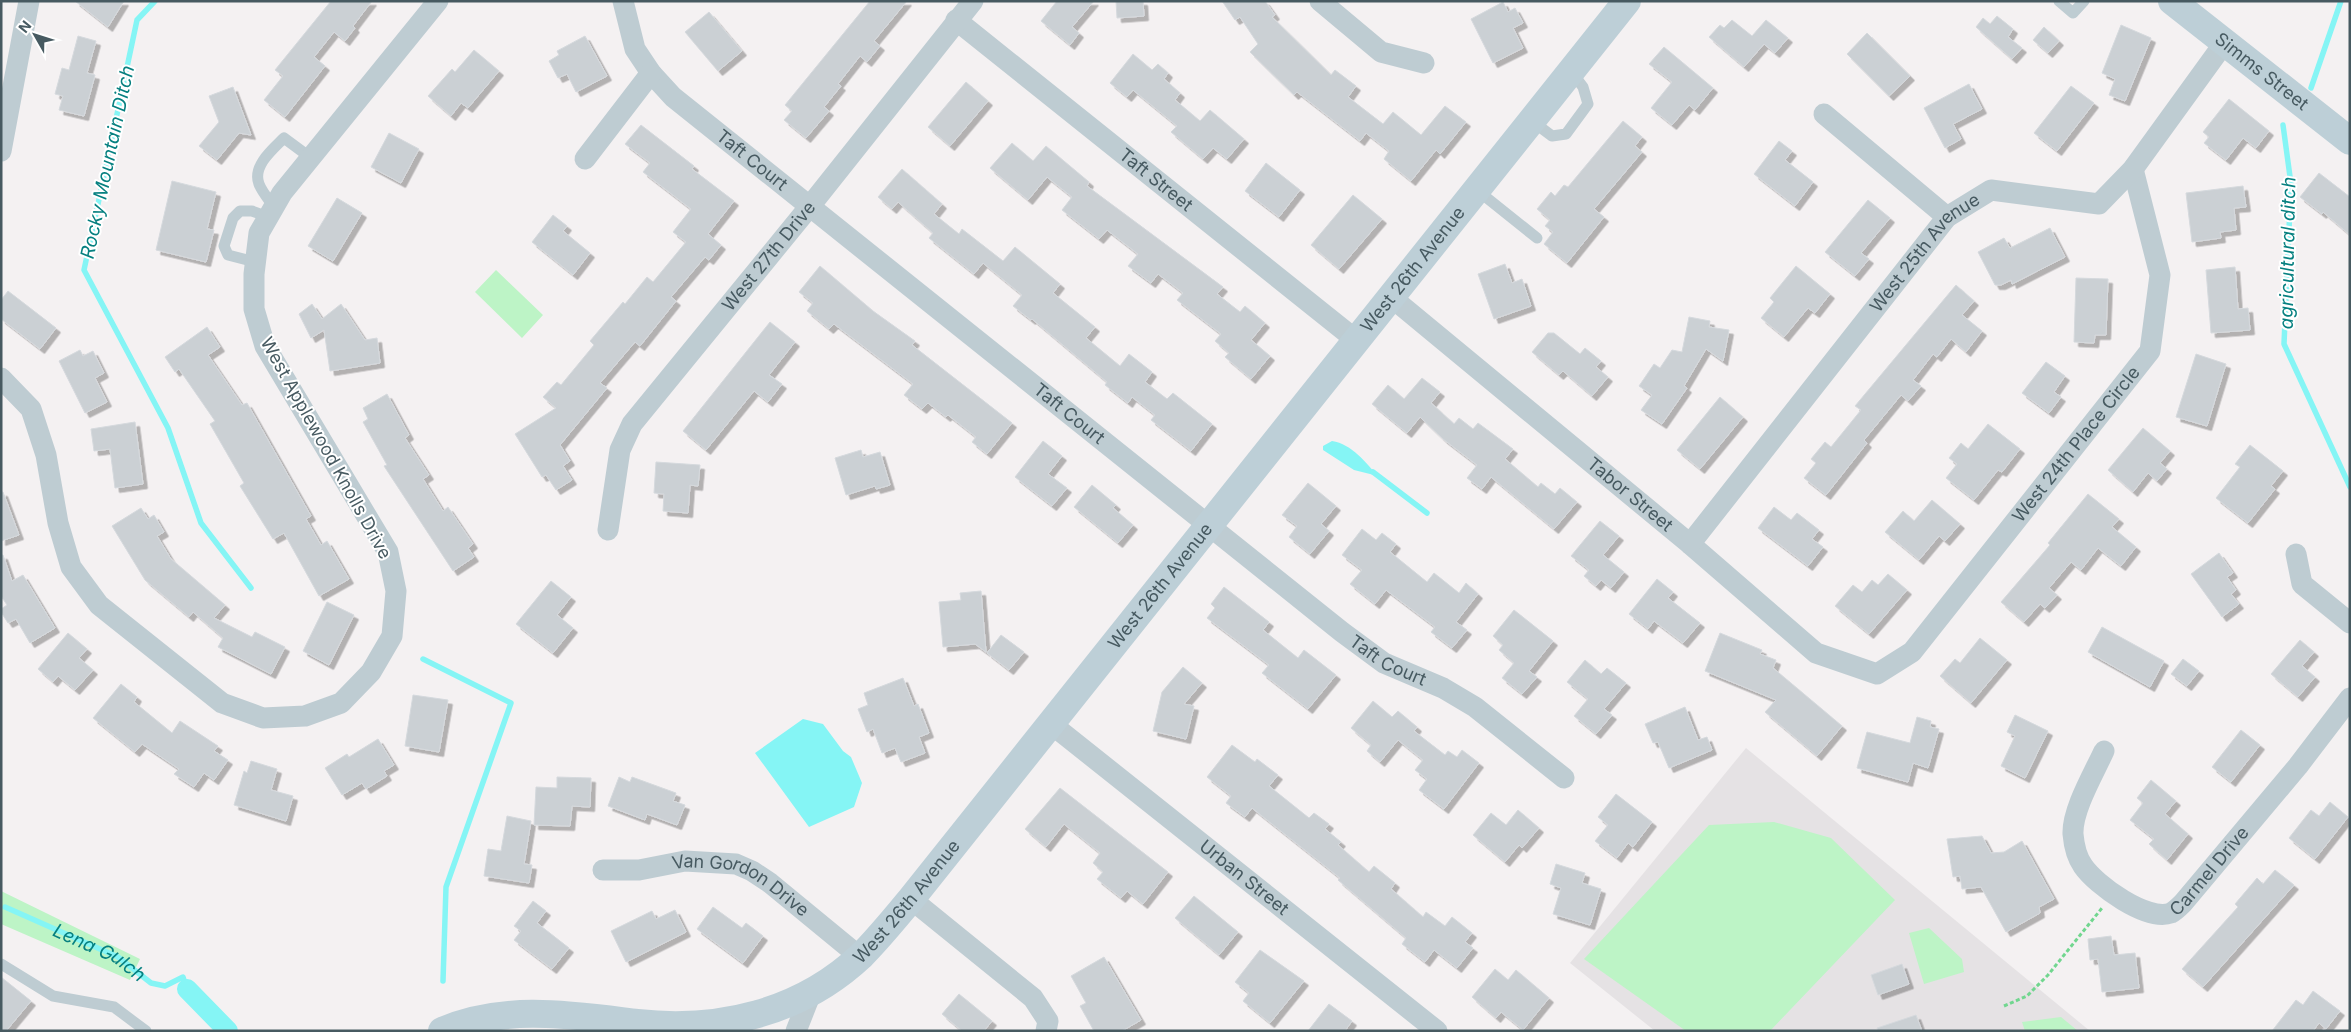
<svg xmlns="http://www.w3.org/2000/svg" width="2351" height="1032" font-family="Inter,sans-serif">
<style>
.education{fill:#e5e2e4}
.green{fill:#bdf4c6}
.water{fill:#85f5f5}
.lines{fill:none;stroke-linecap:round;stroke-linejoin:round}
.stream{stroke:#85f5f5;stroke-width:5.5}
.canal{stroke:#85f5f5;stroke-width:20}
.building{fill:#cbd0d4;stroke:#d5d9dd;filter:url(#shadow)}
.path{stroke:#71d68f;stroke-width:3;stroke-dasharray:4 2.5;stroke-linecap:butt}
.lane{stroke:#beccd2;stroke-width:11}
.street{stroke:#beccd2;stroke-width:21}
.secondary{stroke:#bdcfd7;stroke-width:28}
.labels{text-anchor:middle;stroke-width:4;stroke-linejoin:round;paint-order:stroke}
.street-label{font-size:18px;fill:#475a61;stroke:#fff}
.water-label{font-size:19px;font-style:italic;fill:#068080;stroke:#fff}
</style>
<defs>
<filter id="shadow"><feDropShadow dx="4.5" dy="4.5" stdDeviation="0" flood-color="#0004"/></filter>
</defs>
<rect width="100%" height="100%" fill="#f4f1f2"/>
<path class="education" d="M1746,748L2090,1031H1655L1570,963Z"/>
<path class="green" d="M496,270L543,315L522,338L475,292Z
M1774,822L1831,838L1895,900L1770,1031H1686L1584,959L1709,825Z
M1,891L140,959L130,980L1,924Z
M1929,928L1962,959L1964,972L1924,984L1909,933Z
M2061,1017L2078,1031H2025L2022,1022Z"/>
<path class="water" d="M1332,441C1352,444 1366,463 1378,476L1354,470L1323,450V446Z
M803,719L823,724L843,751L851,757L862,783L854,807L809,827L755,753Z"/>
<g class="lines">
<g class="stream">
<path d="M155,1L137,20L84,270L168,428L201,523L251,588"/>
<path d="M2311,88L2341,1"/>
<path d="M2283,125L2291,184L2284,344L2350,487"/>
<path d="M1373,472L1427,513"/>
<path d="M423,659L511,703L446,887L443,981"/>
<path id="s1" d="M5,907L118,957L151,983L165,986L183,977L187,989"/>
</g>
<path class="canal" d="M187,989L228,1031"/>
</g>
<path class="building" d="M75,1H124L108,27Z
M331,1H372L353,26L355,28L345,41L334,32L314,57L325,66L285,117L264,100L283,76L275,70Z
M870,1H907L874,41L880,46L867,62L860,56L838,84L841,86L824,107L829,111L806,138L784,120L792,111L785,105Z
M1057,1H1094L1072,27L1079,33L1070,45L1041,21Z
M1116,1H1143L1144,16L1117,18Z
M1222,1H1265L1275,15L1272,17L1331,75L1335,70L1356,86L1348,97L1383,124L1393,112L1421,135L1445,106L1466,122L1440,154L1436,150L1411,181L1384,159L1389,151L1366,133L1360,141L1297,92L1294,95L1250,52L1258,44L1240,17L1235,20Z
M1503,2L1508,12L1515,8L1523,23L1513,28L1523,48L1493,63L1471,19Z
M709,12L742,51L718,71L685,32Z
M1997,16L2013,29L2008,37L2022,48L2012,59L1976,27L1983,18L1990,24Z
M1732,20L1752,36L1766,20L1788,38L1775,53L1764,44L1744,67L1709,37L1720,25L1724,28Z
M2121,25L2151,38L2125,101L2109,95L2115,79L2102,73Z
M2044,27L2059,41L2048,53L2033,40Z
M1867,33L1910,76L1889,96L1847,54Z
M78,36L96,41L87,73L95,75L84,116L59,110L63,96L55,94L62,68L69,70Z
M585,36L607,76L576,92L567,74L558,78L549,61L559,55L557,51Z
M1664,47L1713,88L1695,110L1689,105L1672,125L1651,108L1672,82L1649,64Z
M474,50L499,71L468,108L461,103L451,116L428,96L452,69L455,72Z
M1133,54L1152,70L1158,64L1168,73L1164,79L1180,93L1175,100L1200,121L1210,110L1244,139L1227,159L1213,148L1203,159L1171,132L1177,126L1133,90L1127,97L1110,83Z
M966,82L988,101L950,146L928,127Z
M1969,84L1982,109L1953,124L1961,139L1945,148L1924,108Z
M2071,86L2094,103L2057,151L2034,133Z
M233,87L251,135L239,133L217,160L199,146L219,122L209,96Z
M2229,99L2269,131L2256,148L2243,138L2226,160L2204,143L2209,137L2203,132Z
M1623,121L1642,137L1635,146L1642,152L1594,209L1604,217L1567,263L1544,244L1553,232L1545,226L1550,220L1537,209L1551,192L1555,196L1564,185L1568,187Z
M641,125L694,166L692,169L734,201L708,234L721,245L709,260L705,257L671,297L676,301L640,346L635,342L600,383L607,388L560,445L570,461L563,466L572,480L556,490L546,475L542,477L515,434L556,408L543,397L557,382L561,385L594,345L590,341L623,302L625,304L647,277L653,282L686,242L673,232L691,209L643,172L650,163L625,144Z
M389,133L419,149L401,183L371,167Z
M1779,141L1792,151L1785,160L1813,182L1795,206L1754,174Z
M1012,143L1033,161L1046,146L1089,182L1087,186L1223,287L1217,294L1240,312L1245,306L1265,323L1251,340L1270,356L1251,379L1225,357L1229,353L1215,341L1221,334L1177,300L1183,293L1158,274L1151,283L1128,266L1138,254L1107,230L1099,239L1062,210L1072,197L1047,177L1028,200L990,168Z
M1266,163L1300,190L1279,217L1245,191Z
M902,169L942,204L934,214L959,234L962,229L1003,261L1015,247L1060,284L1053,293L1095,327L1086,338L1120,366L1129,354L1152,372L1145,382L1167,399L1173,393L1212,424L1191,451L1151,420L1155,415L1132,397L1128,403L1105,385L1107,382L1032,319L1031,320L1013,306L1022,295L983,263L974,274L929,238L933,233L898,202L892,209L878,197Z
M2319,173L2350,197V235L2323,212L2322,214L2300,197Z
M172,181L216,192L207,229L214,230L206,262L156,250Z
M2243,186L2246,207L2234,208L2236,230L2220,232L2221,238L2192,242L2186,193Z
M1353,195L1382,219L1339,269L1311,245Z
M337,198L362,213L333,261L308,246Z
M1868,200L1890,218L1861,253L1869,259L1855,276L1825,252Z
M553,215L567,226L563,231L590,253L573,275L532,242Z
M2050,228L2065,257L2012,284L2011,280L2001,285H1995L1978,252L2004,238L2010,248Z
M1505,264L1512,283L1522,279L1531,306L1494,319L1478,274Z
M820,266L873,311L915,341L912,345L1012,423L987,454L972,442L976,437L948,415L946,417L928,403L922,409L904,395L913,384L834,324L829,329L807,311L813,303L799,292Z
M1796,266L1830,294L1815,313L1808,308L1784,337L1761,318L1774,302L1770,298Z
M2235,267L2238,309L2248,308L2250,330L2211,333L2206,270Z
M2076,278L2108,279L2106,335H2095L2094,343L2074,342Z
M1956,285L1974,301L1962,315L1982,331L1966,352L1951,339L1937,357L1933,354L1913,380L1921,386L1908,401L1901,395L1864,440L1867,443L1826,495L1804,478L1816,463L1811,459L1825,442L1831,447L1861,410L1855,406Z
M8,291L56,328L40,349L1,319V300Z
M312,304L322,319L341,304L365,340L377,338L380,363L330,371L324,330L311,338L299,314Z
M1689,317L1710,321L1709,327L1729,330L1723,361L1706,349L1684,386L1687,388L1662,424L1641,410L1652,395L1639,386L1654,364L1660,368L1672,350L1682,352Z
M770,322L795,342L769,375L782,384L768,402L754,391L706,450L683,431Z
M207,327L220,347L208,355L242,405L247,403L311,516L306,519L321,545L327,541L349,579L319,596L284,533L273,539L240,486L244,483L210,424L215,421L179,369L175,372L165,357Z
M1548,333H1554L1580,354L1585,348L1601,361L1596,367L1608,377L1592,396L1563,371L1559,375L1532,352Z
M80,350L83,356L93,351L104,373L95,378L107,402L85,413L59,361Z
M2196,354L2226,364L2207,426L2176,417Z
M2046,362L2065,376L2054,392L2061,397L2049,413L2022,393Z
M1422,378L1440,392L1431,403L1454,424L1459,418L1473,429L1478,423L1513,449L1505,459L1538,487L1541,483L1555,494L1560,488L1577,502L1554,529L1491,477L1482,489L1467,478L1477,465L1443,439L1420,417L1407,433L1372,404L1388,385L1404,399Z
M387,394L409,435L405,438L429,475L423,479L443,511L448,507L473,544L468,548L474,557L453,571L384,466L387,465L363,422L368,419L363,408Z
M1720,397L1743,417L1700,469L1677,450Z
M135,422L143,484L115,488L110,449L94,451L91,429Z
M1988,424L2020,449L2002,472L1998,470L1974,500L1946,478L1957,464L1949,458L1961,443L1968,449Z
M2143,428L2170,451L2160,463L2167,469L2157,481L2148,473L2133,492L2108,470Z
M1043,441L1062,456L1048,474L1067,488L1052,506L1015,477Z
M2250,445L2283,471L2271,486L2275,489L2248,523L2216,498L2240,467L2235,464Z
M861,450L863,457L880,452L890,485L876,489L875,486L846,495L835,458Z
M656,462L700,465L698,486L690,485L688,513L663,511L664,494L654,493Z
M1308,483L1336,506L1321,524L1329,531L1310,554L1289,537L1297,526L1282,515Z
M1092,485L1116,505L1113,508L1133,525L1118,543L1074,507Z
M1,492H3L19,535L1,541Z
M2088,494L2119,519L2112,527L2136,547L2121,566L2098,548L2081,570L2071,562L2049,588L2057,595L2045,608L2040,604L2024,622L2001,602L2050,545L2048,543Z
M1932,500L1960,524L1945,541L1939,536L1919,560L1885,532L1903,511L1914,521Z
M1774,507L1791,520L1797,513L1819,530L1812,539L1823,547L1808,566L1758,528Z
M141,508L148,519L154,515L164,532L157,536L171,559L225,605L214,618L252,637L255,632L285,647L271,674L218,647L223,638L193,612L189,617L145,580L112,526Z
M1600,521L1619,536L1603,555L1624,572L1611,588L1601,580L1596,586L1584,576L1589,570L1571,556Z
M1362,529L1376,540L1382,533L1396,544L1390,552L1427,582L1434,573L1459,593L1466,583L1478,594L1456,622L1467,630L1452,648L1431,632L1435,627L1386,590L1375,604L1350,584L1362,570L1342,555Z
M2219,553L2233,573L2227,577L2236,590L2231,594L2239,604L2222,617L2191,574Z
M1,555H3L12,581L23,575L55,628L30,643L16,619L8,623L1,612V609L7,605L1,596Z
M1888,574L1907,590L1869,634L1835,606L1853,585L1862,592L1872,580L1878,585Z
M1657,579L1673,592L1668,598L1700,623L1683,643L1654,621L1648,629L1629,614Z
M551,581L571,597L557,615L573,628L553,653L516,624Z
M1224,587L1269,622L1263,630L1298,658L1304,650L1336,675L1308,709L1262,673L1269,665L1207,618L1215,608L1211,604Z
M981,591L986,652L975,644L943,647L939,602L961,600L960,593Z
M327,602L354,615L329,665L303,651Z
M1514,610L1553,641L1529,671L1537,677L1522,694L1502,678L1514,663L1499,650L1503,645L1493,636Z
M2102,627L2164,661L2150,687L2088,652Z
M68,633L87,649L79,658L93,670L75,690L58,676L53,682L38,669Z
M1720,633L1762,650L1760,654L1776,660L1773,668L1842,726L1817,756L1765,712L1776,700L1705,671Z
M1001,635L1024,652L1009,670L987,653Z
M1980,638L2007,660L1971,703L1940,676L1955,659L1960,663Z
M2300,640L2314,652L2302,666L2315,677L2298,697L2271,674Z
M2183,659L2199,671L2187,686L2171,674Z
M1585,660L1601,674L1607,668L1626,683L1604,709L1612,715L1596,734L1574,716L1588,699L1567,682Z
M1183,667L1202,683L1184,704L1194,706L1186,739L1153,731L1162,692Z
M903,678L914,706L918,704L929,733L919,737L925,753L901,762L895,748L882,753L873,729L867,732L858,709L868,705L864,693Z
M121,684L137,697L134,702L172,733L180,721L218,746L214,751L228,760L214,780L204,773L194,787L174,774L179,769L142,744L135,752L93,718Z
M413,695L448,700L439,752L405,746Z
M1373,701L1392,717L1398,711L1417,727L1414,731L1445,755L1448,751L1457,757L1462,750L1479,763L1444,809L1419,790L1427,779L1415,770L1423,760L1398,740L1380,762L1367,751L1371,745L1351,728Z
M1685,707L1698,740L1707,737L1712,750L1669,768L1658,742L1653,743L1645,724Z
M2015,715L2048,731L2025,778L2001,766L2015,736L2007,732Z
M1917,717L1931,721L1930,727L1939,729L1928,768L1913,763L1908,782L1857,768L1867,732L1910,743Z
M2241,730L2260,745L2231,782L2212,767Z
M378,739L394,765L384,771L387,776L366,789L362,783L342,795L325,768L347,754L349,757Z
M1232,745L1255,762L1257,759L1278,775L1269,786L1309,818L1314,813L1329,824L1325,829L1341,842L1338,845L1369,872L1374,866L1395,883L1391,889L1423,917L1426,912L1445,926L1452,917L1472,933L1465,942L1473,948L1457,968L1434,950L1425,962L1402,944L1406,938L1338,880L1340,878L1252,808L1245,817L1226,803L1231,796L1207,777Z
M251,761L277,769L271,790L293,796L286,821L234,805L244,771L247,773Z
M557,777L591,778L590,807L572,806L570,826L534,825L536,787L557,788Z
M619,777L630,782L632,777L676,793L673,801L685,805L677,825L647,814L645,820L608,806Z
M2151,780L2176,801L2165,814L2188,834L2167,860L2149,844L2154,839L2130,820L2143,803L2137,798Z
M1060,788L1168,872L1143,904L1127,891L1121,898L1097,879L1103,872L1093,863L1100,853L1064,824L1046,847L1025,829Z
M1616,794L1652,822L1633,847L1628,843L1617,858L1595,841L1608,825L1598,817Z
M2330,802L2348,817L2315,859L2289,838L2311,810L2319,816Z
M1518,810L1539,828L1522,848L1519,845L1505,862L1473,835L1491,813L1506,825Z
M507,816L531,821L524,864L532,865L529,883L484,876L488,849L501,851Z
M1982,836L1991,853L2004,852L2022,841L2054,899L2039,907L2040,913L2006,932L1981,887L1962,889L1960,876L1953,877L1947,839Z
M1556,864L1585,873L1582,883L1601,889L1590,925L1553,914L1561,888L1550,884Z
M2275,870L2294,885L2203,987L2182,969L2238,907L2235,904L2257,878L2263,884Z
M1194,896L1238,932L1219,955L1175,918Z
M533,901L546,911L537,923L569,948L552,969L514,940L521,931L514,926Z
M713,907L742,928L746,923L763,936L743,963L697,929Z
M675,910L686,932L626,962L611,931L652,911L656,919Z
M2111,936L2114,955L2135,953L2139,988L2102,992L2098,959L2090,960L2088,939Z
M1260,950L1304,981L1270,1023L1243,1001L1249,993L1235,982Z
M1104,957L1141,1020L1122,1031H1094L1080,1006L1086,1003L1071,976Z
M1902,964L1909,984L1878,995L1871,975Z
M1495,969L1508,980L1516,970L1549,998L1523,1030L1501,1012L1496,1018L1472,997Z
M1,977L31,1001L6,1031H1Z
M2313,991L2340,1011L2326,1029L2319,1023L2313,1031H2272L2296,1000L2303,1005Z
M959,994L992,1021L984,1031H962L942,1014Z
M1329,1004L1352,1021L1345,1031H1308Z
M1916,1015L1922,1031H1878L1877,1028Z"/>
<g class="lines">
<path class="path" d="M2004,1006L2027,996L2048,975L2102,908"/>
<path class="lane" d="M2059,1L2073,13L2084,1
M1532,121L1552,136L1566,134L1588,104L1583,87L1571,71
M1477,190L1537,238
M274,207C269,200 262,192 259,184C252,166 273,149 284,138L311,158
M255,262L228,255L224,246L233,218L240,211H252L268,217
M1,964L53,996L114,1007L146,1031"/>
<g class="street">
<path id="s2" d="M623,1L635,49L651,73L673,97L1342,632L1384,663L1443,688L1475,707L1564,778"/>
<path d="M1320,1L1381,52L1424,63"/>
<path id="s3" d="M956,20L1356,340"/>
<path d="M1824,114L1947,217"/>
<path d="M1,151L29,1"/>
<path d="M585,159L651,73"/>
<path id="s4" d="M1391,297L1690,544L1816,653L1877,674L1912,652L2150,351L2160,275L2133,169"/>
<path d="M1,378L31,409L46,455L58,523L71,567L99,605L222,703L263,718L305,716L341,703L371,672L392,636L396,591L388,552L265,346L254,309V274L259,233L282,193L438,1"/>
<path id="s5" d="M608,530L620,450L632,424L810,206L973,1"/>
<path id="s6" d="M1690,544L1947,217L1991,190L2099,204L2133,169L2225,42"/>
<path d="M2296,554L2302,584L2350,623"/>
<path id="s7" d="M1050,723L1437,1031"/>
<path id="s8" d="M2104,751C2094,773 2072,810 2073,834C2074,846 2076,856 2083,866C2096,885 2147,922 2171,913C2175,911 2180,906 2183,903L2298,766L2350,698"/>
<path id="s9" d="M603,870H639L685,861L736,864L752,871L770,883L860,957"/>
<path d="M911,899L1033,998L1048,1021L1046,1031"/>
<path d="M796,1031L811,993"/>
</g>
<g class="secondary">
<path id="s10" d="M2172,1L2350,141"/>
<path id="s11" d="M442,1031C505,1004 572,1015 637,1023C719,1032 800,1013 861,956C879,938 895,918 911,899L1627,1"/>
</g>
</g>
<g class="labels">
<g class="street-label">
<text dy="6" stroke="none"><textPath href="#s10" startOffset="114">Simms Street</textPath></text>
<text dy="6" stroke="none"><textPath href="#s2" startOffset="212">Taft Court</textPath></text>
<text dy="6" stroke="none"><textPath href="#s3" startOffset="256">Taft Street</textPath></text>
<text dy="6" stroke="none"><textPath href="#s6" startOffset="375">West 25th Avenue</textPath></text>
<text dy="6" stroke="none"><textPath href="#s5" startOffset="326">West 27th Drive</textPath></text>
<text dy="6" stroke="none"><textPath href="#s11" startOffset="1320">West 26th Avenue</textPath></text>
<text dy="6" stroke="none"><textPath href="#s2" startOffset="618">Taft Court</textPath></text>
<text dy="6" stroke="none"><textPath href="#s4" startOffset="925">West 24th Place Circle</textPath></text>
<text transform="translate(326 448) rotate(61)" y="6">West Applewood Knolls Drive</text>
<text dy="6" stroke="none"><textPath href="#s4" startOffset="310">Tabor Street</textPath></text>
<text dy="6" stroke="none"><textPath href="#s11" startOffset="915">West 26th Avenue</textPath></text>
<text dy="6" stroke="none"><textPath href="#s2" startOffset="1022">Taft Court</textPath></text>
<text dy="6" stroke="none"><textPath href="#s8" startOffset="284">Carmel Drive</textPath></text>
<text dy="6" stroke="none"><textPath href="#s7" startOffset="248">Urban Street</textPath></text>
<text dy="6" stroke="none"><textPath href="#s9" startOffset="145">Van Gordon Drive</textPath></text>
<text dy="6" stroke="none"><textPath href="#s11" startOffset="510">West 26th Avenue</textPath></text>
</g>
<g class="water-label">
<text transform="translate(107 162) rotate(-78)" y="7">Rocky Mountain Ditch</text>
<text transform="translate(2287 253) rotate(-89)" y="7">agricultural ditch</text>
<text dy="7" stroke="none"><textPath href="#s1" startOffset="105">Lena Gulch</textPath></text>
</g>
</g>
<rect width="2351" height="1032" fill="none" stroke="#475a61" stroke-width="5"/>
<g transform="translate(35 35) rotate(309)" stroke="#ffffff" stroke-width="4" paint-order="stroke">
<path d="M0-4L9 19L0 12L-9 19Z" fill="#475a61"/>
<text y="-8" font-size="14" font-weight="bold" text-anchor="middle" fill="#475a61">N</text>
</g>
</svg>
